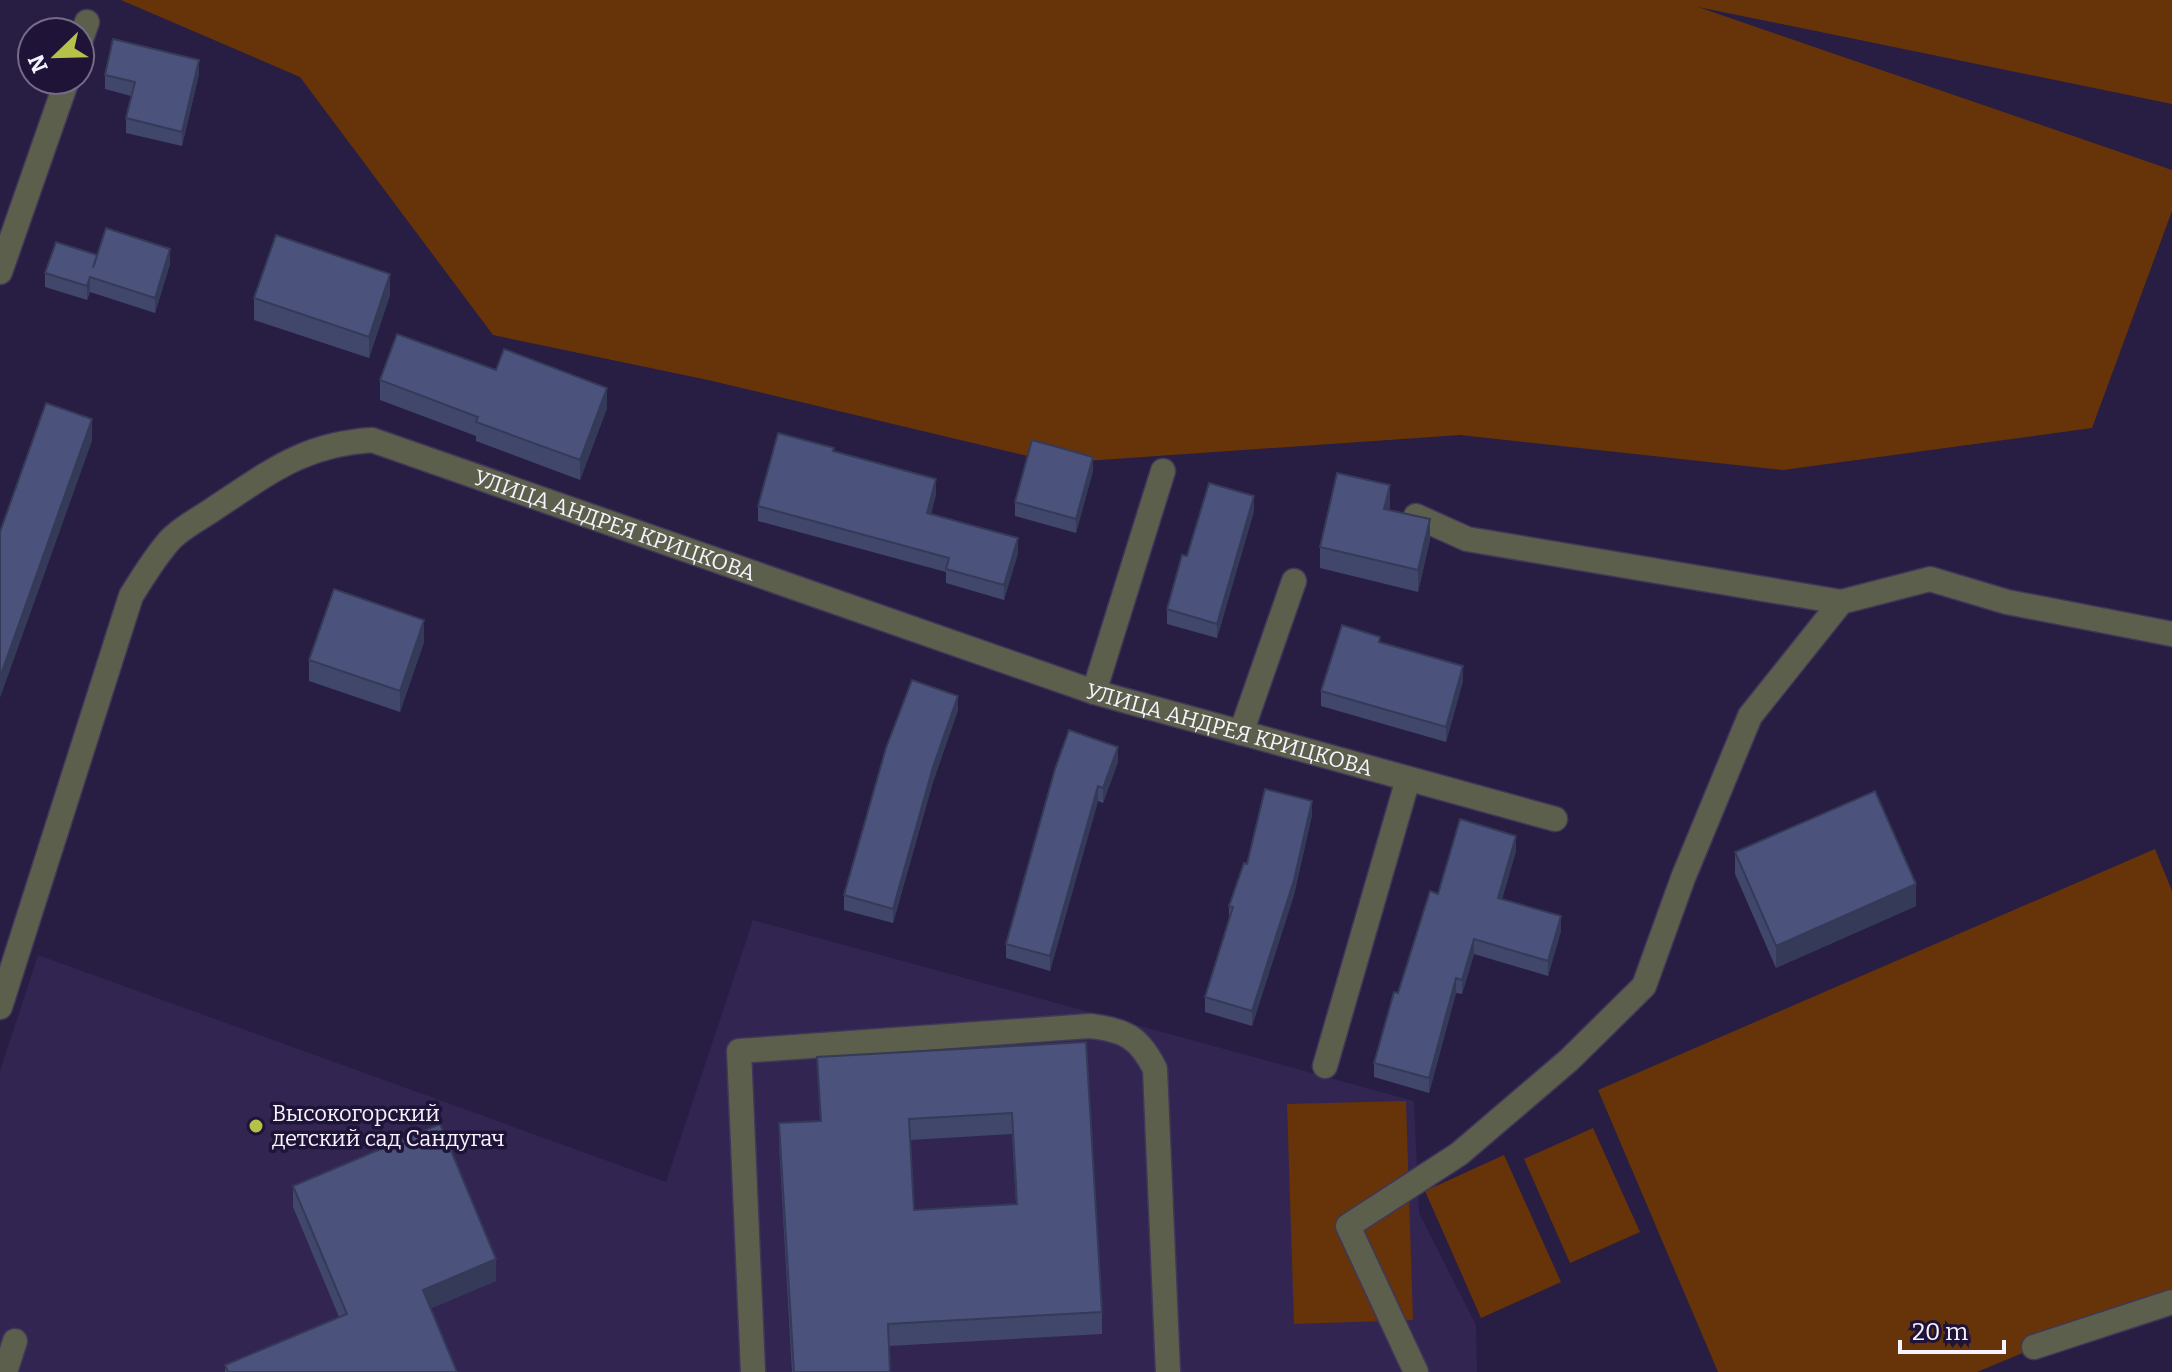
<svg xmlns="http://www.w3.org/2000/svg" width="2172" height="1372" font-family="Bitter,serif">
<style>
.built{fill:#322551}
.green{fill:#663408}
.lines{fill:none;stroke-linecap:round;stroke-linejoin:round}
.minor-casing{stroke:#413759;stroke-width:27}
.minor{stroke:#5c5f4b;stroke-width:24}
.wall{fill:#40476b;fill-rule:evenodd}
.shaded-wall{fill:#343a57}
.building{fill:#4b537c;stroke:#343a57;stroke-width:2;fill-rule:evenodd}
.poi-dot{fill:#b6c149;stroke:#1f1438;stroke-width:3}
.labels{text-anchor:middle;stroke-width:7;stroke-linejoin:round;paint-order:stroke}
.street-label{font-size:22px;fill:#f5f3fd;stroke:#1f1438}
.poi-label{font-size:22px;fill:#f5f3fd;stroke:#1f1438;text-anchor:start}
</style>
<rect width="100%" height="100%" fill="#281d43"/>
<path class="built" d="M753,920L1414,1101L1419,1213L1476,1325L1477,1372H0V1071L38,955L666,1182Z"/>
<path class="green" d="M121,0H2172V104L1698,7L2172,170V211L2092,428L1783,470L1460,435L1057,463L708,380L493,335L300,77Z
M2155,849L2172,891V1291L1977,1372H1718L1598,1090Z
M1406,1101L1413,1320L1294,1324L1287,1104Z
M1593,1128L1640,1232L1570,1263L1524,1159Z
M1504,1155L1561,1282L1481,1318L1425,1191Z"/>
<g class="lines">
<g class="minor-casing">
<g id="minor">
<path d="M80,42L87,22"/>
<path d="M0,272L67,80"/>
<path d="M1416,516L1467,539L1841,602L1930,579L2007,602L2172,634"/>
<path d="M1094,692L1163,471"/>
<path d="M1241,733L1294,581"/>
<path id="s1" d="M0,1007L131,596C143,577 154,558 170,540C182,527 201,518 215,508C270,472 304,444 372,440L1094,692L1555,819"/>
<path d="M1325,1066L1408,779"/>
<path d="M2034,1347L2172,1302"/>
<path d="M5,1372L15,1341"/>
<path d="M753,1372L739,1051L1090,1026C1125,1030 1139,1037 1155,1069L1168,1372"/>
<path d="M1416,1372L1348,1226L1459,1154L1569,1060L1644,986L1683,878L1750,716L1841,602"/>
</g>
</g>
<use href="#minor" class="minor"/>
</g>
<path class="wall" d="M199,74L182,146L126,133V118L131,96L105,89V75Z
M97,255L170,264L155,313L90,292L87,300L45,287V273Z
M390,295L369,358L254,320V298Z
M496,370L607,408L580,480L476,441V436L380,400V380Z
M834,451L936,494L931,514L1018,553L1004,600L946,583V572L758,521V506Z
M1093,471L1076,533L1015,516V502Z
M1390,506L1389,510L1430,540L1418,592L1320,568V547Z
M1254,511L1217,638L1167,624V609L1187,556Z
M424,642L400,712L309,681V660Z
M1380,642L1463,681L1446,742L1321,706V691Z
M958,710L933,782L893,923L844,910V895Z
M1118,762L1103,803L1098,801L1050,971L1006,958V944L1055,769Z
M1312,815L1294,895L1252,1026L1205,1012V997L1229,917V906L1247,864Z
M1516,851L1502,899L1561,931L1548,976L1474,954L1462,994L1456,993L1429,1093L1374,1077V1063L1398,993Z
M1735,852L1916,906L1776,968L1735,874Z
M1086,1042L1102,1312V1334L889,1346L890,1372H792L779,1145V1123L820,1121L817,1057ZM1012,1134L1016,1204L914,1210L910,1140Z
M293,1186L496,1281L430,1308L457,1372H225V1365L339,1317L293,1207Z"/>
<path class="shaded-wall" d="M199,60V74L182,146V132Z
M170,249V264L155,313V298Z
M390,274V295L369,358V337Z
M90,277V292L87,300V286Z
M607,388V408L580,480V460Z
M92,419V441L0,698V677Z
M1093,457V471L1076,533V519Z
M936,479V494L927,528V513Z
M1390,485V506L1384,530V509Z
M1254,496V511L1217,638V624Z
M1430,519V540L1418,592V570Z
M1018,538V553L1004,600V585Z
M424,620V642L400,712V691Z
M1463,666V681L1446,742V727Z
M958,696V710L933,782L893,923V909L933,767Z
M1118,747V762L1103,803V788Z
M1098,786V801L1050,971V956Z
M1312,801V815L1294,895L1252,1026V1011Z
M1516,836V851L1498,913V898Z
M1916,884V906L1776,968V946Z
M1561,916V931L1548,976V961Z
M1474,939V954L1462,994V980Z
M1456,978V993L1429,1093V1078Z
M496,1259V1281L423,1312V1290Z"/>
<path class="building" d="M113,39L199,60L182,132L126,118L135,82L105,75Z
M106,228L170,249L155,298L90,277L87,286L45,273L56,242L97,255L93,268Z
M276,235L390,274L369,337L254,298Z
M397,334L496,370L504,349L607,388L580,460L476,422L478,417L380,380Z
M46,403L92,419L0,677V532Z
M778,433L834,448L833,451L936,479L927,513L1018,538L1004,585L946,569L949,558L758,506Z
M1032,440L1093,457L1076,519L1015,502Z
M1337,473L1390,485L1384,509L1430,519L1418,570L1320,547Z
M1209,483L1254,496L1217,624L1167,609L1182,555L1187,556Z
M334,589L424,620L400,691L309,660Z
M1342,625L1380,637L1379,642L1463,666L1446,727L1321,691Z
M912,680L958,696L933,767L893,909L844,895L886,748Z
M1069,730L1118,747L1103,788L1098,786L1050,956L1006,944L1055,769Z
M1265,789L1312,801L1294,880L1252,1011L1205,997L1233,907L1229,906L1244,863L1247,864Z
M1875,791L1916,884L1776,946L1735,852Z
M1460,819L1516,836L1498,898L1561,916L1548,961L1474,939L1462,980L1456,978L1429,1078L1374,1063L1394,992L1398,993L1430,891L1438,894Z
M1086,1042L1102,1312L888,1324L890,1372H794L779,1123L821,1121L817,1057ZM1012,1113L1017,1204L914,1210L909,1119Z
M440,1124L496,1259L423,1290L457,1372H228L225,1365L347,1314L293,1186Z"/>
<circle class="poi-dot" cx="256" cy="1126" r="8"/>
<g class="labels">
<g class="street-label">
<text dy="8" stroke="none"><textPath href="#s1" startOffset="986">УЛИЦА АНДРЕЯ КРИЦКОВА</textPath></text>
<text dy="8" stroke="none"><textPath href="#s1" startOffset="1634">УЛИЦА АНДРЕЯ КРИЦКОВА</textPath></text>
</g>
<g class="poi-label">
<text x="272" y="1121">Высокогорский<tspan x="272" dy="25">детский сад Сандугач</tspan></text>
</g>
</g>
<g transform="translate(56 56) rotate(247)"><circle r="38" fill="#1f1438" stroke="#756d87" stroke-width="2"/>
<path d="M0-6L14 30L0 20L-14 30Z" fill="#b6c149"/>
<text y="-12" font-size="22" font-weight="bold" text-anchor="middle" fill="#f5f3fd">N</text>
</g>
<path d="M1900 1340v12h104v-12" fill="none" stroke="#f5f3fd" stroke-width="4"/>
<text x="1912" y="1340" font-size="24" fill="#f5f3fd" stroke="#1f1438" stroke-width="6" paint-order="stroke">20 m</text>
</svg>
